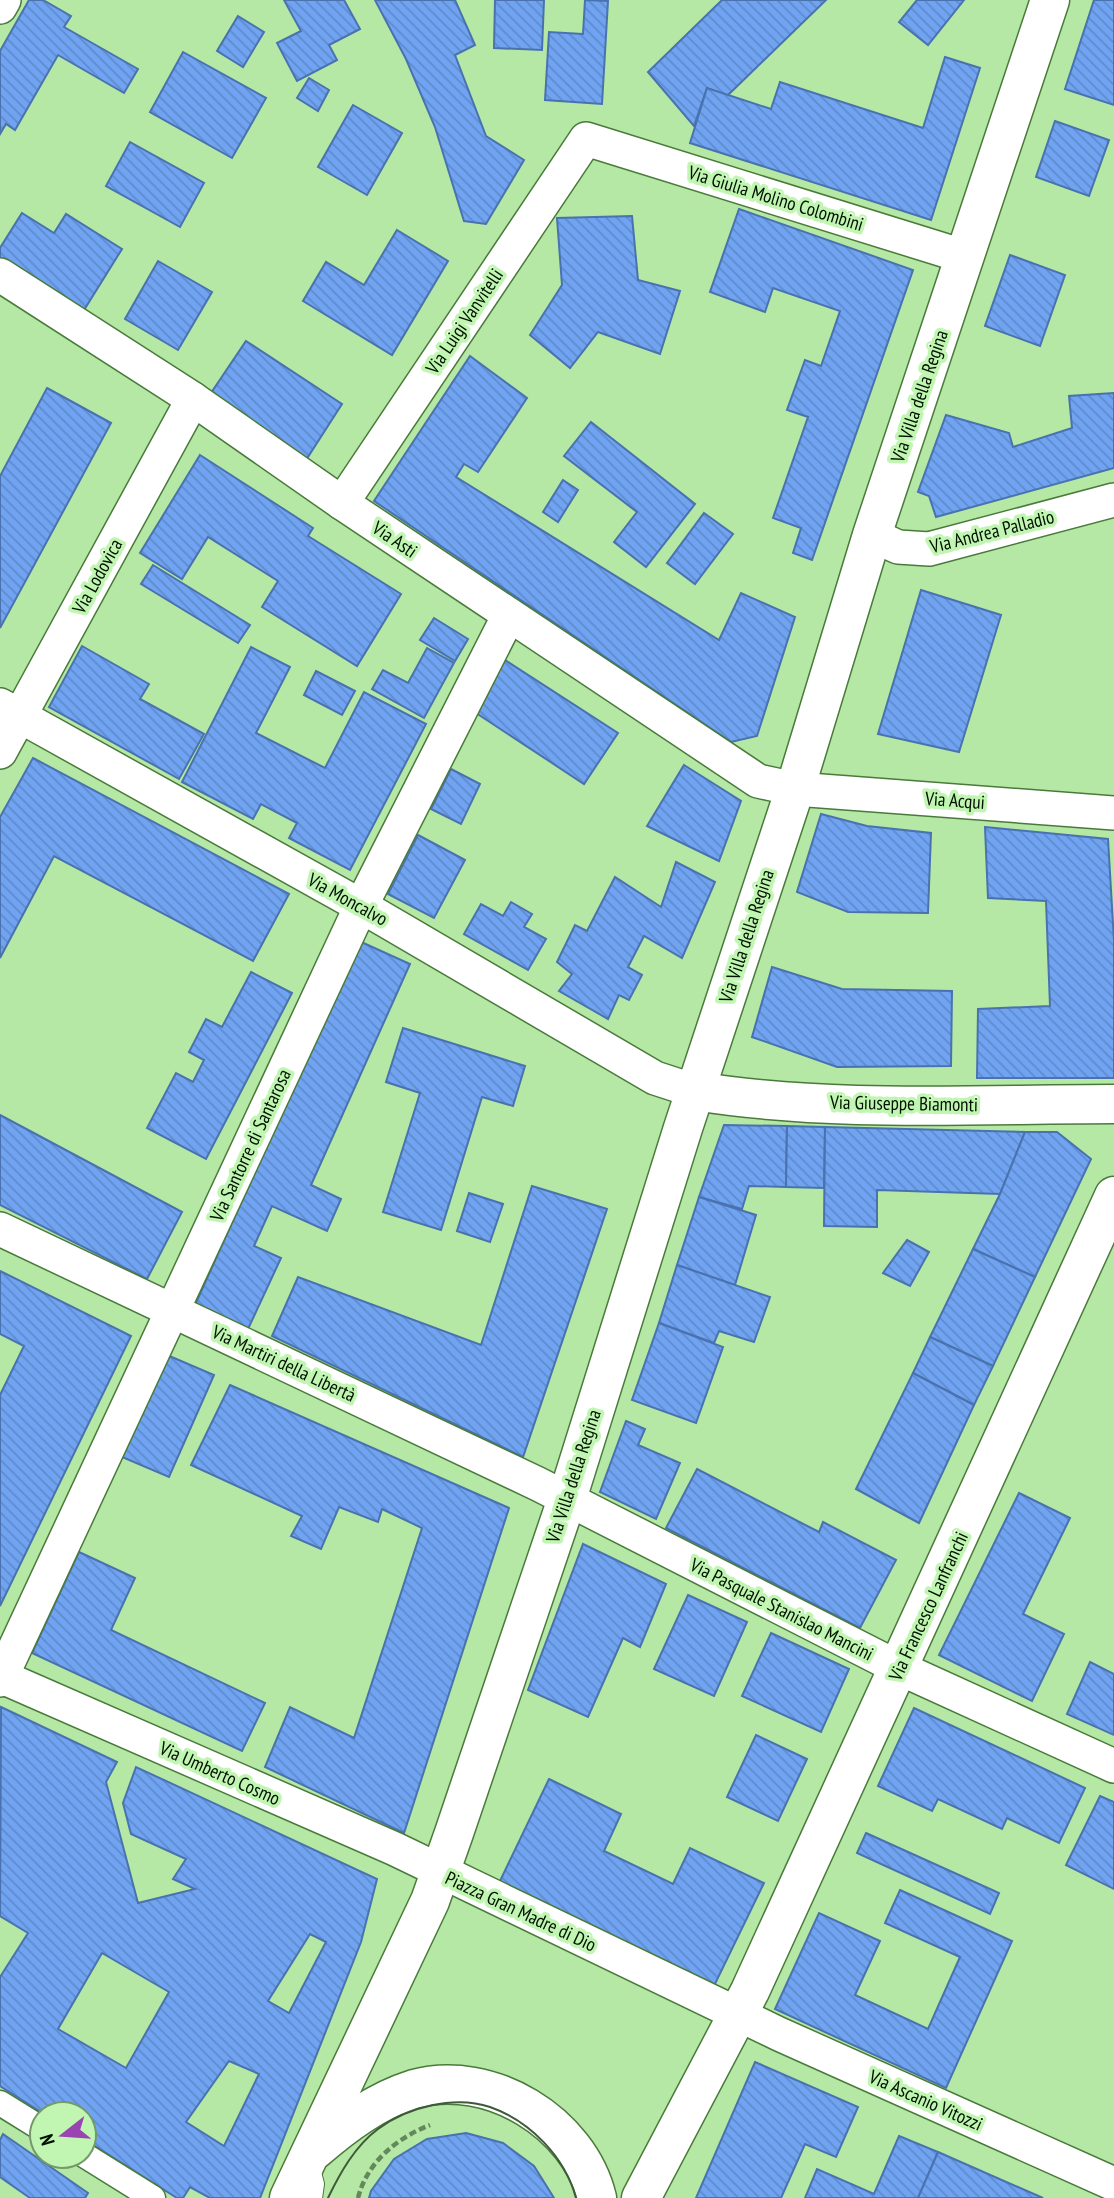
<svg xmlns="http://www.w3.org/2000/svg" width="1114" height="2198" font-family="'PT Sans Narrow',sans-serif">
<defs>
<pattern id="building-back-hatch" width="6" height="6" patternUnits="userSpaceOnUse" patternTransform="scale(1.75)"><rect width="6" height="6" fill="#70a3f1"/><path d="M-1 5l2 2M0 0l6 6M5-1l2 2" fill="none" stroke="#5f8bcd"/></pattern>
</defs>
<rect width="100%" height="100%" fill="#b4e8a4"/>
<g fill="url(#building-back-hatch)" stroke="#4972af" stroke-width="2" fill-rule="evenodd">
<path d="M29 0H43L71 16 64 27 138 69 124 93 58 55 15 130 6 124 0 134V51Z"/>
<path d="M284 0H344L360 29 329 45 337 60 297 81 277 43 301 31Z"/>
<path d="M375 0H455L475 45 455 55 486 136 524 160 486 224 464 221 435 127 406 59Z"/>
<path d="M495 0H544L542 50 494 48Z"/>
<path d="M585 0 608 1 602 104 545 100 549 32 583 34Z"/>
<path d="M722 0H826L727 96 707 88 694 126 648 72Z"/>
<path d="M917 0H964L928 45 899 22Z"/>
<path d="M1094 0H1114V105L1065 89Z"/>
<path d="M238 16 264 32 243 67 217 51Z"/>
<path d="M183 52 266 98 232 158 150 112Z"/>
<path d="M945 57 980 68 931 220 690 143 707 88 771 109 780 82 923 128Z"/>
<path d="M309 78 329 90 318 111 297 98Z"/>
<path d="M353 105 402 133 367 195 318 167Z"/>
<path d="M1055 121 1109 140 1089 196 1036 177Z"/>
<path d="M130 142 204 183 180 227 106 186Z"/>
<path d="M739 209 913 270 812 560 793 553 801 528 773 518 808 417 787 410 805 360 821 366 840 311 773 288 765 312 710 292Z"/>
<path d="M22 213 54 233 66 214 122 249 84 310 0 258V248Z"/>
<path d="M632 216 638 280 680 291 660 354 598 332 570 368 530 335 562 285 557 218Z"/>
<path d="M397 230 448 261 392 355 303 301 326 262 364 285Z"/>
<path d="M1010 255 1065 275 1040 346 985 326Z"/>
<path d="M158 261 212 292 178 350 125 319Z"/>
<path d="M246 341 342 404 306 460 209 396Z"/>
<path d="M470 356 527 398 478 472 464 464 456 477 719 640 741 593 795 617 757 736 731 742 374 501Z"/>
<path d="M47 388 111 423 0 628V476Z"/>
<path d="M1114 393V468L936 517 929 496 918 492 946 415 1009 433 1013 447 1072 428 1069 396Z"/>
<path d="M591 422 695 504 646 567 614 542 637 512 564 456Z"/>
<path d="M200 455 313 528 308 536 401 594 357 666 262 607 278 581 208 537 182 579 140 553Z"/>
<path d="M563 480 578 490 558 522 543 512Z"/>
<path d="M704 513 733 534 695 584 667 563Z"/>
<path d="M153 565 250 625 238 643 141 584Z"/>
<path d="M921 590 1001 615 959 752 878 734Z"/>
<path d="M434 618 468 639 455 661 420 640Z"/>
<path d="M82 646 149 684 140 699 204 734 179 779 49 707Z"/>
<path d="M251 647 290 667 256 733 325 768 364 692 426 724 350 870 289 838 297 823 261 804 253 819 182 782Z"/>
<path d="M427 648 454 663 424 718 372 689 383 670 408 683Z"/>
<path d="M505 660 618 733 584 784 476 713Z"/>
<path d="M316 671 355 691 342 715 304 695Z"/>
<path d="M33 758 289 894 253 961 54 856 0 958V817Z"/>
<path d="M684 765 741 801 719 861 647 826Z"/>
<path d="M451 769 480 784 461 824 431 809Z"/>
<path d="M821 814 867 826 931 833 928 913 848 912 797 892Z"/>
<path d="M985 827 1108 839 1114 941V1078H977L978 1009 1050 1006 1046 901 988 898Z"/>
<path d="M418 835 465 860 434 918 388 894Z"/>
<path d="M676 862 715 882 682 958 644 936 628 967 642 975 629 1000 619 995 608 1019 559 991 572 974 557 962 575 925 587 931 615 877 661 907Z"/>
<path d="M511 902 532 914 524 927 546 939 528 970 464 934 481 904 503 916Z"/>
<path d="M359 941 410 964 311 1185 341 1199 327 1231 272 1206 254 1246 281 1258 248 1329 195 1305Z"/>
<path d="M772 967 842 989 952 991 951 1066 837 1067 752 1037Z"/>
<path d="M251 972 292 993 206 1159 147 1128 176 1073 193 1082 204 1060 189 1052 206 1019 222 1027Z"/>
<path d="M403 1028 525 1066 513 1106 482 1097 441 1230 383 1212 420 1093 386 1082Z"/>
<path d="M0 1115 182 1212 147 1279 0 1205Z"/>
<path d="M724 1125 787 1126 786 1187 749 1186 742 1209 699 1197Z"/>
<path d="M787 1126 825 1127 824 1188 786 1187Z"/>
<path d="M825 1127 1025 1132 1000 1194 877 1190V1227L824 1226Z"/>
<path d="M1025 1132H1057L1091 1159 1035 1277 973 1249 1000 1194Z"/>
<path d="M532 1186 607 1209 523 1457 272 1336 298 1277 481 1345Z"/>
<path d="M469 1193 503 1204 490 1242 457 1231Z"/>
<path d="M699 1197 756 1215 735 1285 677 1265Z"/>
<path d="M907 1240 929 1252 910 1286 883 1273Z"/>
<path d="M973 1249 1035 1277 993 1366 930 1337Z"/>
<path d="M677 1265 770 1297 754 1342 719 1331 714 1343 659 1323Z"/>
<path d="M0 1271 131 1336 0 1606V1395L24 1346 0 1334Z"/>
<path d="M659 1323 723 1347 696 1423 632 1400Z"/>
<path d="M930 1337 993 1366 974 1405 913 1373Z"/>
<path d="M167 1355 214 1375 169 1477 122 1457Z"/>
<path d="M913 1373 974 1405 919 1523 856 1489Z"/>
<path d="M230 1385 509 1508 404 1833 265 1767 290 1707 354 1738 422 1528 382 1509 378 1522 339 1507 321 1549 291 1536 302 1516 191 1465Z"/>
<path d="M626 1421 645 1429 638 1445 680 1463 656 1519 600 1492Z"/>
<path d="M697 1469 819 1532 823 1522 896 1560 860 1628 666 1528Z"/>
<path d="M1019 1493 1070 1518 1023 1614 1064 1634 1032 1701 939 1655Z"/>
<path d="M583 1544 666 1584 640 1647 623 1638 588 1717 528 1690Z"/>
<path d="M79 1552 135 1578 111 1630 265 1703 242 1751 32 1653Z"/>
<path d="M688 1595 747 1622 714 1696 654 1669Z"/>
<path d="M771 1633 849 1669 821 1732 742 1696Z"/>
<path d="M1090 1662 1114 1674V1735L1067 1714Z"/>
<path d="M1 1707 117 1762 106 1782 138 1903 195 1889 173 1879 186 1859 131 1834 123 1803 136 1767 377 1879 361 1942 260 2198H210L190 2187 183 2198H177L84 2139V2114H44L0 2086V1977L28 1933 0 1916ZM310 1934 326 1942 289 2013 268 2001ZM102 1953 169 1992 126 2068 58 2029ZM229 2061 259 2074 224 2146 186 2122Z"/>
<path d="M914 1708 1085 1788 1059 1843 1007 1818 1002 1829 938 1799 932 1811 878 1786Z"/>
<path d="M756 1735 807 1759 778 1821 727 1797Z"/>
<path d="M549 1779 621 1814 604 1851 673 1884 690 1848 764 1883 714 1986 499 1883Z"/>
<path d="M1100 1796 1114 1802V1889L1066 1865Z"/>
<path d="M866 1833 999 1893 990 1914 857 1853Z"/>
<path d="M900 1890 1012 1941 946 2088 775 2009 819 1913 880 1941 855 1995 928 2029 960 1957 885 1923Z"/>
<path d="M755 2062 858 2107 836 2157 805 2144 781 2198H696Z"/>
<path d="M466 2133 503 2143 534 2166 554 2198H369L371 2191 394 2159 427 2139Z"/>
<path d="M3 2134 88 2193 85 2198H30L0 2177V2140Z"/>
<path d="M899 2136 938 2152 918 2198H805L817 2169 874 2194Z"/>
<path d="M938 2152 1043 2198H918Z"/>
</g>
<g fill="none" stroke-linecap="round" stroke-linejoin="round">
<g stroke="#4a7a3b" stroke-width="20">
<path id="service" d="M311 2169 315 2184 313 2198"/>
</g>
<g stroke="#4a7a3b" stroke-width="27">
<g id="pedestrian">
<path d="M0 2103 42 2129"/>
<path d="M84 2155 153 2198"/>
</g>
</g>
<g stroke="#4a7a3b" stroke-width="36">
<g id="minor">
<path d="M0 7 4 0"/>
<path d="M0 275 193 399 342 503 758 781 795 789 1114 813"/>
<path d="M342 503 586 139 966 257"/>
<path d="M872 535 898 547 929 549 1114 500"/>
<path d="M0 705 361 906 655 1078 695 1091"/>
<path d="M0 752 193 399"/>
<path d="M0 1229 538 1484 899 1668 1114 1766"/>
<path d="M0 1676 395 1849 779 2034 1114 2184"/>
<path d="M0 1680 361 906 509 615"/>
</g>
</g>
<g stroke="#4a7a3b" stroke-width="41">
<g id="tertiary">
<path d="M695 1091C833 1113 975 1104 1114 1104"/>
<path d="M315 2150C345 2124 376 2101 414 2089 490 2068 579 2123 597 2198"/>
<path d="M289 2198 430 1901 454 1833 567 1499 683 1128 795 789 872 535 1050 0"/>
<path d="M641 2198 750 1991 1114 1196"/>
</g>
</g>
<path stroke="#64885b" stroke-width="4.5" stroke-dasharray="7 3.5" stroke-linecap="butt" d="M358 2198C367 2162 397 2138 430 2125"/>
<use href="#service" stroke="#fff" stroke-width="18"/>
<use href="#pedestrian" stroke="#fff" stroke-width="24"/>
<use href="#minor" stroke="#fff" stroke-width="33"/>
<use href="#tertiary" stroke="#fff" stroke-width="38"/>
<path stroke="#3e5a38" stroke-width="2" d="M328 2198C340 2173 355 2146 378 2129 407 2107 455 2095 490 2107 530 2121 565 2157 576 2198"/>
</g>
<g text-anchor="middle" dominant-baseline="central" stroke-width="7" stroke-linejoin="round" paint-order="stroke">
<g font-size="19" fill="#011100" stroke="#c0f6b1">
<text transform="translate(776 198) rotate(17)">Via Giulia Molino Colombini</text>
<text transform="translate(464 321) rotate(-56)">Via Luigi Vanvitelli</text>
<text transform="translate(919 396) rotate(-71)">Via Villa della Regina</text>
<text transform="translate(992 531) rotate(-14)">Via Andrea Palladio</text>
<text transform="translate(395 539) rotate(34)">Via Asti</text>
<text transform="translate(97 576) rotate(-61)">Via Lodovica</text>
<text transform="translate(955 800) rotate(4)">Via Acqui</text>
<text transform="translate(348 899) rotate(29)">Via Moncalvo</text>
<text transform="translate(746 936) rotate(-72)">Via Villa della Regina</text>
<text transform="translate(904 1103) rotate(1)">Via Giuseppe Biamonti</text>
<text transform="translate(250 1145) rotate(-65)">Via Santorre di Santarosa</text>
<text transform="translate(284 1363) rotate(25)">Via Martiri della Libertà</text>
<text transform="translate(573 1476) rotate(-72)">Via Villa della Regina</text>
<text transform="translate(928 1606) rotate(-65)">Via Francesco Lanfranchi</text>
<text transform="translate(782 1609) rotate(27)">Via Pasquale Stanislao Mancini</text>
<text transform="translate(220 1773) rotate(24)">Via Umberto Cosmo</text>
<text transform="translate(521 1911) rotate(25)">Piazza Gran Madre di Dio</text>
<text transform="translate(926 2100) rotate(24)">Via Ascanio Vitozzi</text>
</g>
</g>
<g transform="translate(63 2135) rotate(253)"><circle r="33" fill="#c0f6b1" stroke="#749a6a" stroke-width="2"/>
<path d="M0-5L12 26L0 18L-12 26Z" fill="#9a44b1"/>
<text y="-10" font-size="19" font-weight="bold" text-anchor="middle" fill="#011100">N</text>
</g>
</svg>
